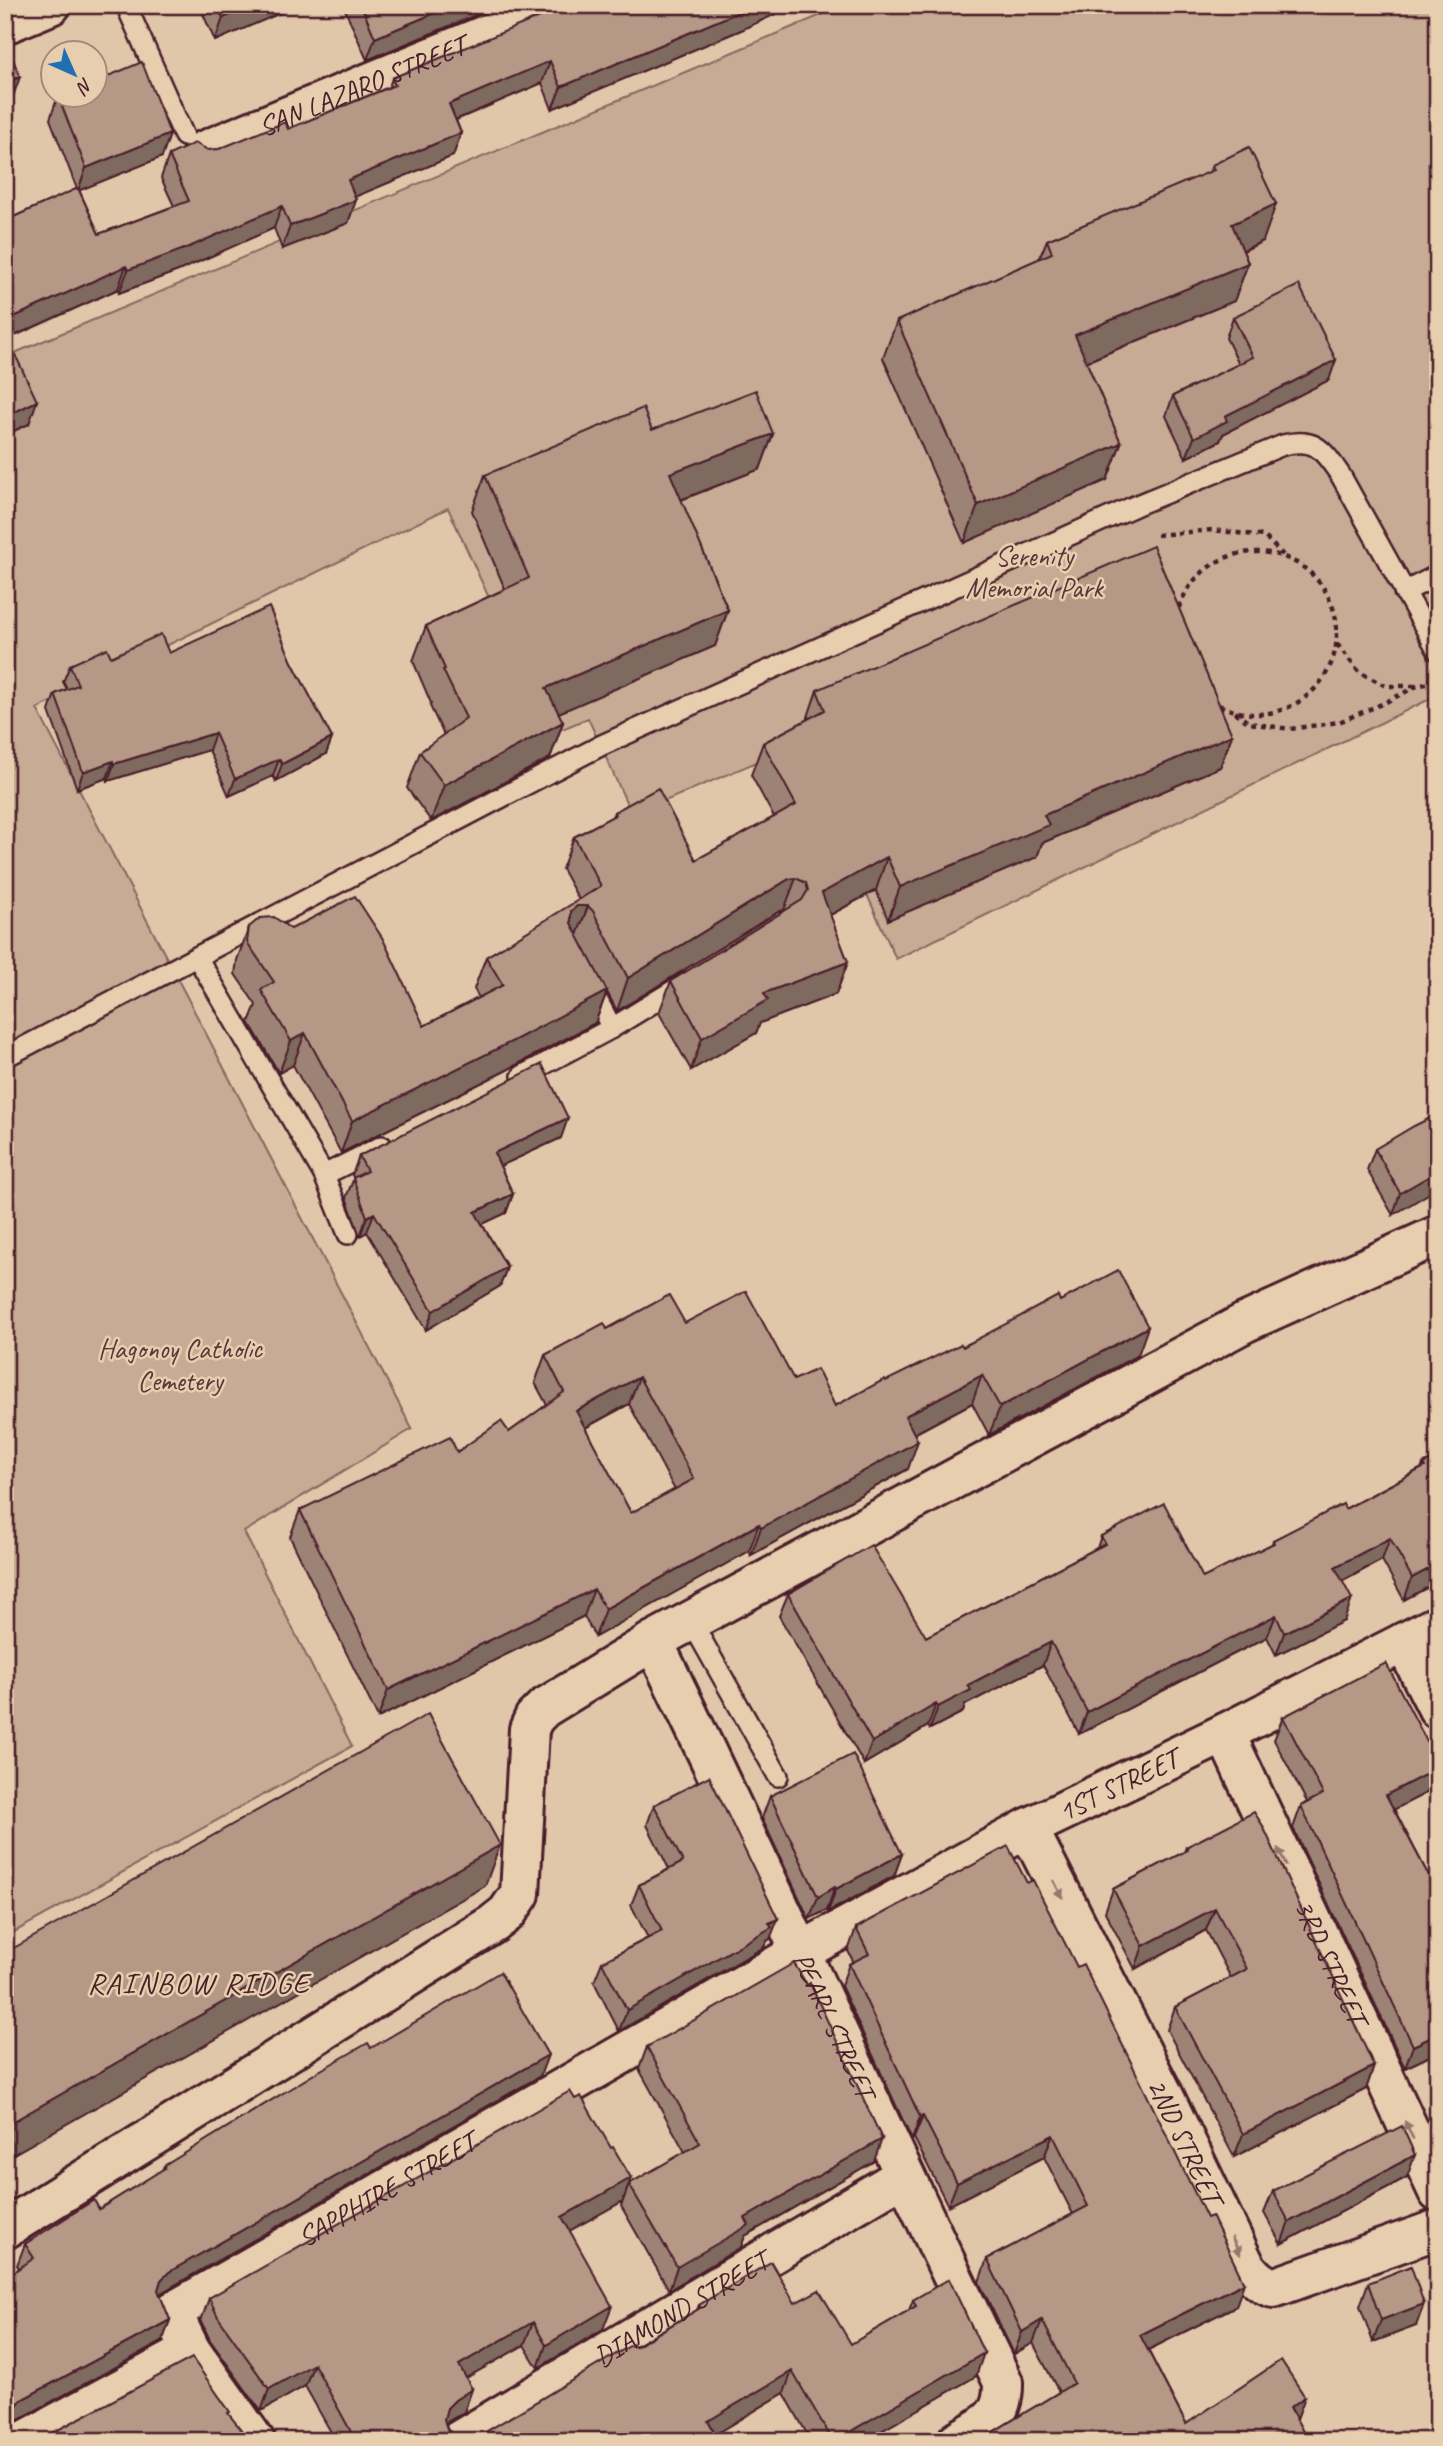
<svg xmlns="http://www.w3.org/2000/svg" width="1443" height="2446" font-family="Caveat,sans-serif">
<rect width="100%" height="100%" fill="#e0c7aa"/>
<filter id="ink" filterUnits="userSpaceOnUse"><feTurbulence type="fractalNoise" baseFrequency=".0143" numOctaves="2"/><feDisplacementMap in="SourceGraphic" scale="14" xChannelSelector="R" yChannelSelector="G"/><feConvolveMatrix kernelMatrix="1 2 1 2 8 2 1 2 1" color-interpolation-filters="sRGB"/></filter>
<g filter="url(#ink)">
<path fill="#c7ab94" stroke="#886560" stroke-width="2" d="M845 5H1438V698L1436 696 896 959 799 744 632 815 588 718 551 734 448 508 37 709 412 1429 244 1532 352 1746 5 1937V357Z"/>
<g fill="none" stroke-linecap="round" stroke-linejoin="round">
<g stroke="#4a1f2b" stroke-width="24">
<g id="service">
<path d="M126 5 184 136"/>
<path d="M1404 592 1438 575"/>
<path d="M197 957 324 1175 382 1146"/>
<path d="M583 973 612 1028"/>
<path d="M5 1057 602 745 1137 505 1283 445C1316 437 1323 450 1341 476L1438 651"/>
<path d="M522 1076 612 1028 687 982"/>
<path d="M324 1175 348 1234"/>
<path d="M691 1621 778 1776"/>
</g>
</g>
<g stroke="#4a1f2b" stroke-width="44">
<g id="minor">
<path d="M5 24 51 5"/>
<path id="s1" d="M203 151 558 5"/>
<path id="s2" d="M653 1641C773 1887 884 2136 1003 2382 1004 2419 985 2424 957 2441"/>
<path d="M1404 1642 1438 1709"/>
<path id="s3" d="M1225 1733 1438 2192"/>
<path id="s4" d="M1028 1828 1164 2096 1246 2267C1254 2277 1261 2284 1273 2288L1438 2229"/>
<path d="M5 2229 493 1924 507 1913 520 1894 529 1729 534 1718 544 1708 653 1641 1244 1323 1438 1235"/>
<path d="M24 2441 191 2351"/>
<path id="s5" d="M255 2441 191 2351 172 2312 802 1951 1028 1828 1225 1733 1438 1625"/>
<path id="s6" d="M458 2441 903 2176"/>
</g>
</g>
<g stroke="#4a1f2b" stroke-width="4.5" stroke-dasharray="5 5" stroke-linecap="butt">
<path d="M1157 535 1212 530 1264 536 1283 555"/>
<circle cx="1256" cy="633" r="81"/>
<path d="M1337 644 1359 672 1386 686H1416"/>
<path d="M1235 712 1249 723 1290 729 1339 722 1384 703 1417 686 1430 683"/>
</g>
<use href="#service" stroke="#e6ceaf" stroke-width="19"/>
<use href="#minor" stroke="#e6ceaf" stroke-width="38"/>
</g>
<g fill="#9d8374" stroke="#4a1f2b" stroke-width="2" fill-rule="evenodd">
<path d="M199 5H299L215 41Z"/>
<path d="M343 5H500L367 60Z"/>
<path d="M569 5H795L741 30 552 109 542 83 456 120 461 133 453 156 354 197 356 200 348 223 282 249 274 228 178 271 119 293 118 289 8 339 29 424 5 435V206L9 219 77 189 50 119 58 96 170 134 162 157 79 190 99 234 174 206 161 178 169 155 219 149 288 129 389 87 392 78Z"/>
<path d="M1212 165 1263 241 1243 251 1248 263 1234 301 1086 362 1121 443 1107 480 964 543 883 358 897 321 1039 259 1047 240 1209 173Z"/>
<path d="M1233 317 1329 380 1223 434 1220 441 1186 458 1166 416 1173 396 1239 364 1226 338Z"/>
<path d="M652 430 773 434 760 469 681 500 728 610 715 646 558 713 563 722 550 758 431 821 407 788 420 752 444 735 430 706 431 703 413 661 426 626 505 589 472 511 485 475Z"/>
<path d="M169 653 292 662 332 738 326 754 276 781 273 776 229 796 209 750 108 781 107 778 77 789 49 711 55 694 67 689 63 682 70 665 111 657Z"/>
<path d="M817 690 1232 735 1220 767 1042 843 1037 857 888 920 876 890 830 915 848 962 836 994 760 1023 756 1033 691 1070 659 1013 671 981 786 910 778 912 617 1011 607 992 595 1023 505 1071 341 1153 293 1065 279 1073 249 1022 256 1005 235 974 237 960 249 927 424 1026 479 998 474 989 486 957 579 900 562 869 574 837 612 817 614 812 696 860 774 817 751 775 763 743 807 720Z"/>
<path d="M1438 1114 1393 1215 1367 1170 1375 1149Z"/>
<path d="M561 1138 500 1166 513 1194 506 1213 482 1224 507 1267 500 1286 426 1330 367 1232 360 1236 346 1197 354 1178 352 1175 359 1156Z"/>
<path d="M1060 1301 1138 1355 989 1435 972 1403 914 1434 908 1469 751 1555 749 1551 595 1637 584 1616 378 1718 290 1537 300 1510 509 1432 547 1405 535 1383 545 1355 607 1329 685 1323 794 1380 835 1406ZM629 1404 675 1490 631 1513 585 1428Z"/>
<path d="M1438 1457V1582L1404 1600 1382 1560 1343 1581 1344 1621 1276 1655 1267 1637 1079 1734 1043 1665 965 1705 963 1712 930 1729 928 1726 864 1764 779 1616 788 1594 926 1637 1097 1548 1101 1536 1203 1578 1272 1544 1273 1540 1345 1509 1422 1468 1423 1464Z"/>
<path d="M1283 1717 1432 1790 1394 1809 1432 1882 1438 1878V2052L1405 2068 1293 1828 1301 1806 1307 1802 1274 1740Z"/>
<path d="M770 1796 902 1854 894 1876 828 1912 827 1910 809 1919 762 1818Z"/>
<path d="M654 1805 770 1939 767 1941 764 1947 619 2031 594 1982 602 1962 648 1938 631 1905 639 1885 669 1869 647 1825Z"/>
<path d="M1186 1847 1374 2066 1366 2089 1234 2157 1167 2030 1175 2007 1231 1978 1206 1930 1135 1969 1105 1912 1113 1889 1184 1852Z"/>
<path d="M856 1928 1236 2306 1148 2350 1186 2424 1296 2420 978 2441 1059 2392 1033 2343 1014 2354 979 2282 987 2259 1073 2214 1044 2157 948 2206 914 2138 912 2140 841 1986 849 1964 853 1961 848 1951Z"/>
<path d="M647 2047 874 2161 745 2236 741 2247 669 2290 621 2206 629 2184 685 2152 639 2069Z"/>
<path d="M371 2048 540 2076 161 2293 160 2295 170 2320 162 2342 14 2422 11 2424 12 2429 20 2438 5 2441 19 2268 17 2265 25 2244 99 2209 162 2170 164 2166Z"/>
<path d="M1407 2177 1281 2244 1264 2213 1273 2191Z"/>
<path d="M623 2201 569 2231 603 2329 538 2368 524 2345 466 2378 472 2389 464 2412 446 2424 447 2429 455 2437 466 2440 477 2437 697 2310 699 2305 795 2303 851 2344 909 2310 913 2300 976 2376 864 2441H811L784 2393 715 2434 719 2441H336L305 2386 261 2411 210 2340 201 2321 209 2298Z"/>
<path d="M1368 2283 1416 2326 1373 2342 1360 2306Z"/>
</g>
<g fill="#7f6a5e" stroke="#4a1f2b" stroke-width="2">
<path d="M254 5H299L215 41 223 18Z"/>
<path d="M454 5H500L367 60 375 38Z"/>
<path d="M755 5H795L741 30 552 109 561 87Z"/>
<path d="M550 61 542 83 441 126 449 104Z"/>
<path d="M20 77 12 99 5 102V83Z"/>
<path d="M461 133 453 156 340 203 348 180Z"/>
<path d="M170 134 162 157 78 191 86 168Z"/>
<path d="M356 200 348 223 282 249 290 226Z"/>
<path d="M1276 204 1263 241 1218 262 1232 224Z"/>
<path d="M282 206 274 228 178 271 119 293 128 270Z"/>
<path d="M1248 263 1234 301 1061 372 1075 335Z"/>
<path d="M126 266 118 289 5 340V321Z"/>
<path d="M1336 360 1329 380 1223 434 1220 441 1186 458 1194 438 1225 416Z"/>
<path d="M37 401 29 424 5 435 6 416Z"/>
<path d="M773 434 760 469 657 509 670 473Z"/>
<path d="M1121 443 1107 480 964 543 978 505Z"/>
<path d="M728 610 715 646 533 724 546 688Z"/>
<path d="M563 722 550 758 431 821 444 785Z"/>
<path d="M215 733 209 750 108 781 114 764Z"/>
<path d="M1232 735 1220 767 1042 843 1037 857 888 920 900 887 1044 815Z"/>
<path d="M332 738 326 754 276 781 282 764Z"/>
<path d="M279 759 273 776 229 796 235 779Z"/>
<path d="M113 761 107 778 77 789 83 772Z"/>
<path d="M887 857 876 890 810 926 822 893Z"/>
<path d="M796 878 784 910 778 912 617 1011 628 978 789 879Z"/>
<path d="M577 906H588L576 938H565L571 911Z"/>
<path d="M848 962 836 994 760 1023 756 1033 691 1070 702 1038 764 993Z"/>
<path d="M607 991 595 1023 505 1071 341 1153 352 1121Z"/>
<path d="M305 1033 293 1065 279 1073 291 1041Z"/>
<path d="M568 1118 561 1138 487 1172 494 1153Z"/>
<path d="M1438 1171V1188L1393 1215 1400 1193Z"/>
<path d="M513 1194 506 1213 468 1231 475 1212Z"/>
<path d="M374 1213 367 1232 360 1236 367 1217Z"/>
<path d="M507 1267 500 1286 426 1330 433 1311Z"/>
<path d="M1148 1327 1138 1355 989 1435 1000 1407Z"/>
<path d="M982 1375 972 1403 895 1444 905 1416Z"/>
<path d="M639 1377 629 1404 566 1438 576 1411Z"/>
<path d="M918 1441 908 1469 751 1555 761 1528Z"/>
<path d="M759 1524 749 1551 595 1637 605 1609Z"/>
<path d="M1390 1538 1382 1560 1327 1589 1335 1567Z"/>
<path d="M1438 1564V1582L1404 1600 1412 1578Z"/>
<path d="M594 1589 584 1616 378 1718 388 1690Z"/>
<path d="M1352 1599 1344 1621 1276 1655 1284 1633Z"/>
<path d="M1276 1615 1267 1637 1079 1734 1087 1712Z"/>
<path d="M1051 1642 1043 1665 965 1705 963 1712 930 1729 938 1707 968 1685Z"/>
<path d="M936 1704 928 1726 864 1764 872 1742Z"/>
<path d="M1438 1768V1773L1432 1790 1378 1818 1386 1795Z"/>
<path d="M500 1845 485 1886 5 2159V2126Z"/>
<path d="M902 1854 894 1876 828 1912 836 1889Z"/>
<path d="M835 1887 827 1910 809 1919 818 1897Z"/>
<path d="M1215 1908 1206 1930 1135 1969 1143 1946Z"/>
<path d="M778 1919 770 1939 767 1941 764 1947 619 2031 627 2010Z"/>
<path d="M1438 2034V2052L1405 2068 1413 2046Z"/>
<path d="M548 2055 540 2076 161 2293 153 2301 161 2280 169 2272Z"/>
<path d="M1374 2066 1366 2089 1234 2157 1243 2134Z"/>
<path d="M923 2116 914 2138 912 2140 920 2117Z"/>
<path d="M1053 2135 1044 2157 948 2206 957 2183Z"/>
<path d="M882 2139 874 2161 745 2236 741 2247 669 2290 677 2267 745 2218Z"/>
<path d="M1415 2155 1407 2177 1281 2244 1289 2222Z"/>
<path d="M631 2178 623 2201 553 2240 562 2217Z"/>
<path d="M1244 2283 1236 2306 1132 2358 1140 2335Z"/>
<path d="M1424 2304 1416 2326 1373 2342 1381 2320Z"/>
<path d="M612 2306 603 2329 538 2368 546 2345Z"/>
<path d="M170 2320 162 2342 14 2422 6 2429 14 2408 21 2400Z"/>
<path d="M1042 2320 1033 2343 1014 2354 1022 2332Z"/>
<path d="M533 2322 524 2345 450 2387 459 2365Z"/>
<path d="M984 2353 976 2376 864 2441H834Z"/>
<path d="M314 2364 305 2386 261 2411 269 2389Z"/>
<path d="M792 2371 784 2393 705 2441 708 2421Z"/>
<path d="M472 2389 464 2412 447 2422 439 2431 447 2408 455 2400Z"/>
<path d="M1305 2397 1297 2419 1290 2407Z"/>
</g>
<g fill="#b69887" stroke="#4a1f2b" stroke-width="2" fill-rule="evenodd">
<path d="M217 5H254L223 18Z"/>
<path d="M361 5H454L375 38Z"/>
<path d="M569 5H755L561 87 550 61 449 104 461 133 348 180 356 200 290 226 282 206 187 248 128 270 126 266 5 321V206L9 219 78 188 99 234 189 201 169 155 195 143 208 150 219 149 285 122 288 129 395 85 392 78Z"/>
<path d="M5 39 20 77 5 83Z"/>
<path d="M142 62 170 134 86 168 58 96 63 94H94V82Z"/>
<path d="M1249 147 1276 204 1232 224 1248 263 1075 335 1121 443 978 505 897 321 1052 253 1047 240 1214 170 1212 165Z"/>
<path d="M1299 285 1336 360 1225 416 1227 421 1194 438 1173 396 1253 357 1233 317Z"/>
<path d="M5 333 37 401 6 416 5 415Z"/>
<path d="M756 390 773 434 670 473 728 610 546 688 563 722 444 785 420 752 466 718 443 670 445 669 426 626 529 578 485 475 643 408 652 430Z"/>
<path d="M1153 546 1232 735 1044 815 1049 825 900 887 887 857 822 893 848 962 764 993 768 1000 702 1038 671 981 802 900 808 890 806 883 796 878 789 879 628 978 593 911 588 906H577L571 911V923L607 991 517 1039 352 1121 305 1033 291 1041 261 990 274 982 247 942 249 927 260 918 274 917 291 929 355 896 383 939 424 1026 503 985 486 957 601 886 574 837 615 815 614 812 658 788 696 860 796 805 763 743 825 710 817 690Z"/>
<path d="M269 607 292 662 332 738 282 764 279 759 235 779 215 733 114 764 113 761 83 772 55 694 78 685 70 665 107 648 111 657 161 634 169 653Z"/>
<path d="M542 1064 568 1118 494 1153 513 1194 475 1212 507 1267 433 1311 374 1213 367 1217 353 1178 367 1171 359 1156Z"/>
<path d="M1438 1114V1171L1400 1193 1375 1149 1414 1126Z"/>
<path d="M1118 1270 1148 1327 1000 1407 982 1375 905 1416 918 1441 761 1528 759 1524 605 1609 594 1589 388 1690 300 1510 450 1437 457 1452 501 1421 509 1432 564 1392 545 1355 604 1323 607 1329 669 1295 685 1323 746 1291 794 1380 817 1369 835 1406 885 1379 886 1381 961 1344 963 1347 1058 1296 1060 1301ZM639 1377 694 1479 631 1513 576 1411Z"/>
<path d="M1438 1457V1564L1412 1578 1390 1538 1335 1567 1352 1599 1284 1633 1276 1615 1087 1712 1051 1642 968 1685 971 1690 938 1707 936 1704 872 1742 788 1594 871 1545 926 1637 1105 1544 1101 1536 1164 1503 1203 1578 1274 1543 1273 1540 1343 1504 1345 1509 1425 1467 1423 1464Z"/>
<path d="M1386 1663 1438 1763V1768L1386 1795 1432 1882 1438 1878V2034L1413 2046 1301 1806 1323 1794 1283 1717Z"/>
<path d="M428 1714 500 1845 5 2126V1953Z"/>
<path d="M853 1754 902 1854 836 1889 835 1887 818 1897 770 1796Z"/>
<path d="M709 1776 778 1919 769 1923 772 1927 627 2010 602 1962 662 1931 639 1885 683 1862 654 1805Z"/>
<path d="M1254 1812 1263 1826 1374 2066 1243 2134 1175 2007 1247 1969 1215 1908 1143 1946 1113 1889 1188 1850 1186 1847Z"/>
<path d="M1008 1846 1027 1883 1033 1880 1077 1967 1083 1964 1207 2218 1212 2216 1244 2283 1140 2335 1186 2424 1281 2360 1305 2397 1290 2407 1308 2441H978L1074 2383 1042 2320 1022 2332 987 2259 1088 2206 1053 2135 957 2183 923 2116 920 2117 849 1964 869 1954 856 1928Z"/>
<path d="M794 1963 807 1985 810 1983 882 2139 745 2218 749 2225 677 2267 629 2184 700 2143 647 2047Z"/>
<path d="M500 1972 548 2055 169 2272 161 2280 158 2290 170 2320 21 2400 14 2408 10 2418 12 2429 20 2438 28 2441H5V2278L34 2258 25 2244 94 2200 99 2209 165 2168 164 2166 319 2071 368 2043 371 2048Z"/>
<path d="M570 2091 575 2099 581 2096 611 2148 613 2147 631 2178 562 2217 612 2306 546 2345 533 2322 459 2365 472 2389 455 2400 447 2408 444 2419 447 2429 455 2437 466 2440 477 2437 633 2344 635 2347 700 2308 699 2305 771 2262 795 2303 819 2290 851 2344 916 2306 913 2300 949 2279 984 2353 834 2441H833L792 2371 708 2421 719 2441H356L314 2364 269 2389 218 2317 209 2298Z"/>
<path d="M1402 2126 1415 2155 1289 2222 1273 2191Z"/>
<path d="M1411 2266 1424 2304 1381 2320 1368 2283Z"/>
<path d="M192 2358 230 2412 228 2413 250 2441H34L41 2439Z"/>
</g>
<defs><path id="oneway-solid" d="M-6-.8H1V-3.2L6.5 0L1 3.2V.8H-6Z" transform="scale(1.75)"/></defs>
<g fill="#98766d">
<use href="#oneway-solid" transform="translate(1282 1857) rotate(-115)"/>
<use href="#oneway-solid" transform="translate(1058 1889) rotate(63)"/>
<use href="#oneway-solid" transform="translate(1409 2130) rotate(-115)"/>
<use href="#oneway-solid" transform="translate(1236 2246) rotate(64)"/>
</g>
</g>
<g text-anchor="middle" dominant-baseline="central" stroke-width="5" stroke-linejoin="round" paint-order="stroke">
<g font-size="28" fill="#4a1f2b" stroke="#e6ceaf">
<text stroke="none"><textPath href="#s1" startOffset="172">SAN LAZARO STREET</textPath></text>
<text stroke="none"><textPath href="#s5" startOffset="1237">1ST STREET</textPath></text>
<text stroke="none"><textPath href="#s3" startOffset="252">3RD STREET</textPath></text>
<text stroke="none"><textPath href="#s2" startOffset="425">PEARL STREET</textPath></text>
<text stroke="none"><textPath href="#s4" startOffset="350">2ND STREET</textPath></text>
<text stroke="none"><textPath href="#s5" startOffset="401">SAPPHIRE STREET</textPath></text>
<text stroke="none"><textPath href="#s6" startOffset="259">DIAMOND STREET</textPath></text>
</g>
<g font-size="28" fill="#5d343b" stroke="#e6ceaf">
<text x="1034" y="555">Serenity<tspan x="1034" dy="32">Memorial Park</tspan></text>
<text x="180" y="1348">Hagonoy Catholic<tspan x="180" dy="32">Cemetery</tspan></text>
</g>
<g font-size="30" letter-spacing="2" fill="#4a1f2b" stroke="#e6ceaf">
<text x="199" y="1983">RAINBOW RIDGE</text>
</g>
</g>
<rect width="1443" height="2446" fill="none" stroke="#e6ceaf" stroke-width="28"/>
<rect x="14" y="14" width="1415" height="2418" fill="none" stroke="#4a1f2b" stroke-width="2.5" filter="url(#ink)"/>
<g transform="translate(74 74) rotate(135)"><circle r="33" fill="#e6ceaf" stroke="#a8887a" stroke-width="2"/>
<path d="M0-5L12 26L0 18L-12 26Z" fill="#1f6fb2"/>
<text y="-10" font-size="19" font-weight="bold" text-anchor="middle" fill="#4a1f2b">N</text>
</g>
</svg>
